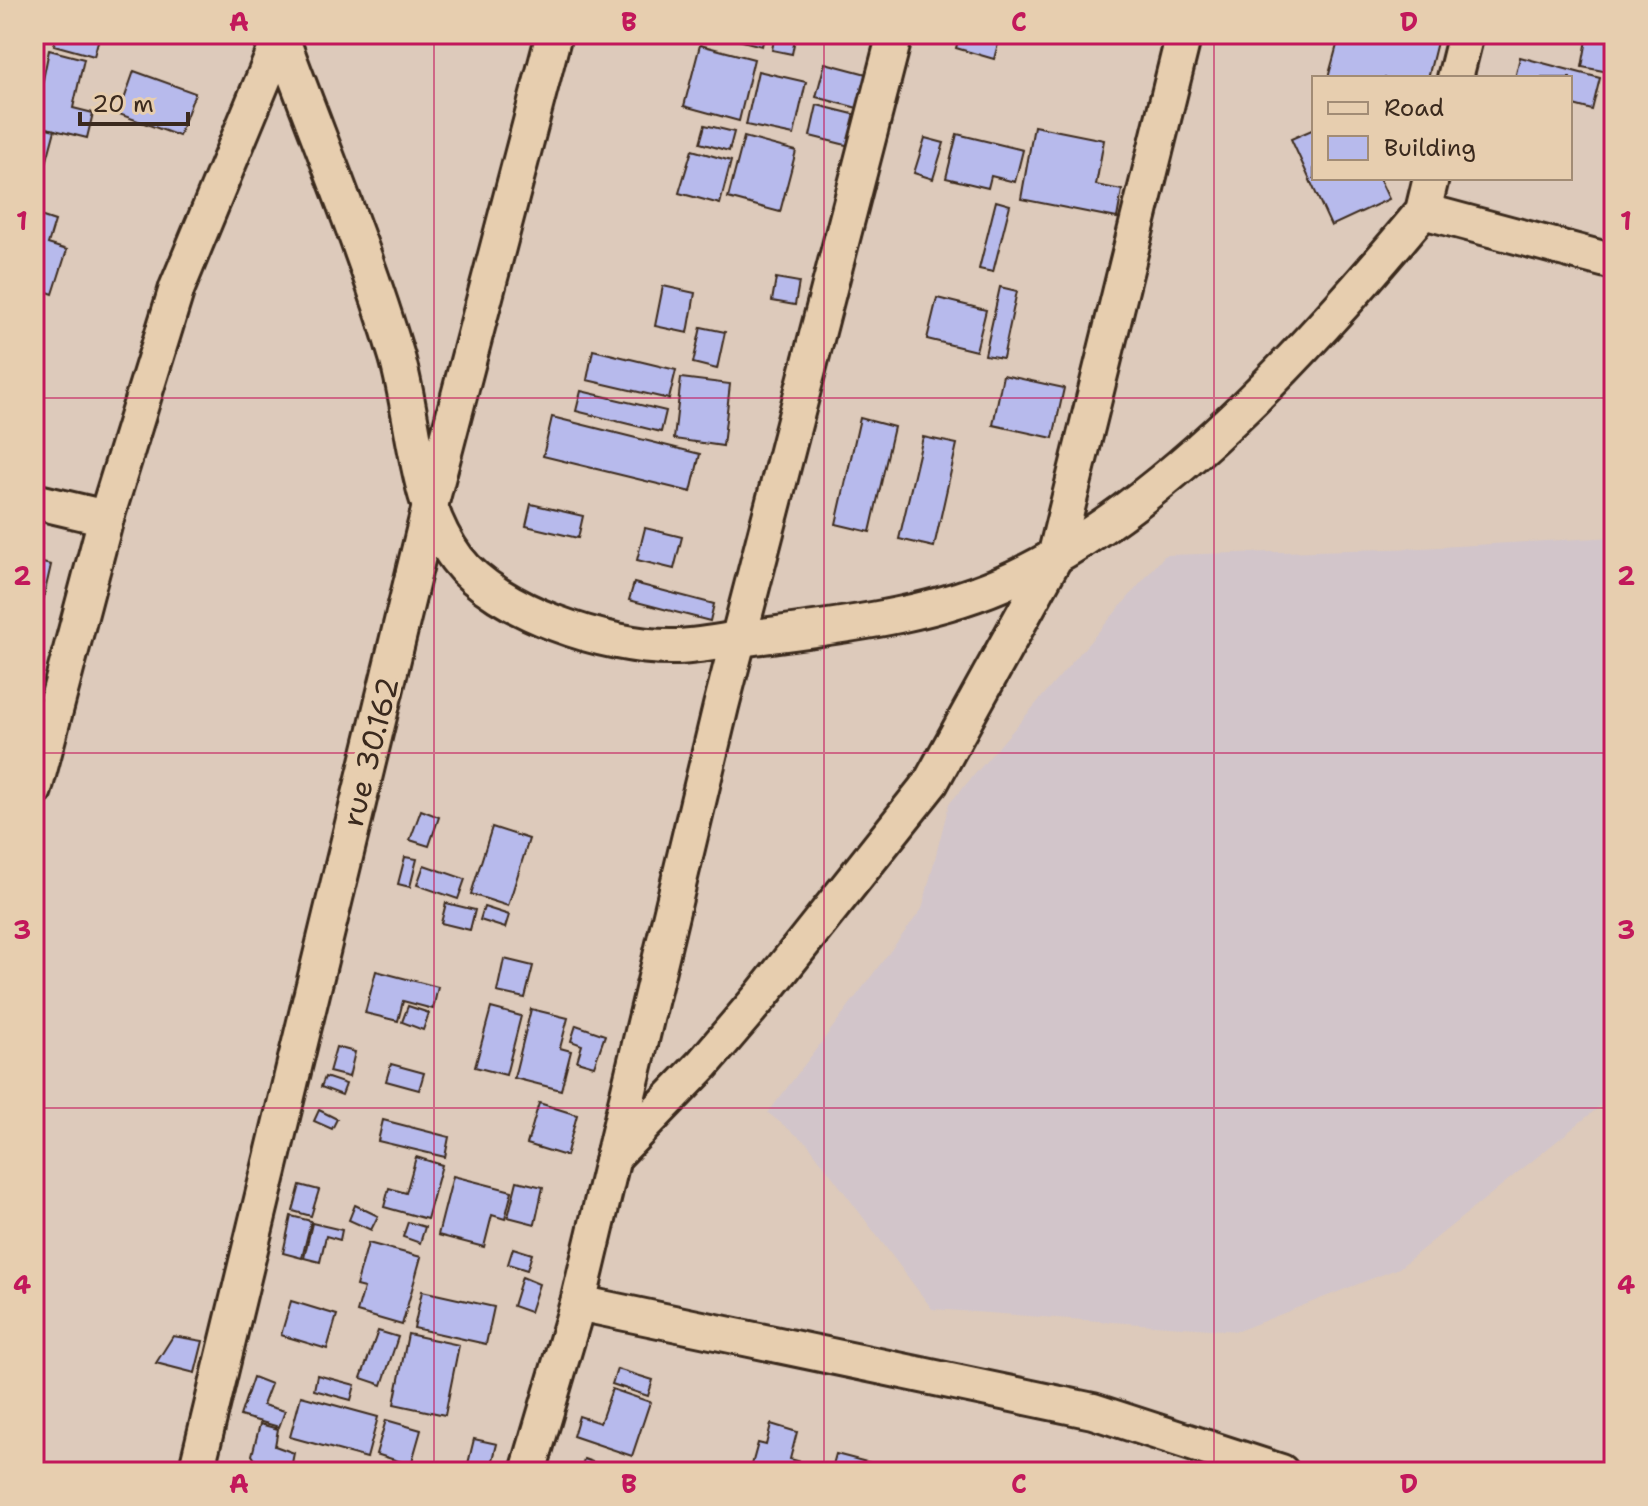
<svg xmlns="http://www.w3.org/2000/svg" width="1648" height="1506" font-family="'Shantell Sans',sans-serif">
<rect width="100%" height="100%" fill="#ddcabb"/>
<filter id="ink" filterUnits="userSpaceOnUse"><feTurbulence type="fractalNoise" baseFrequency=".0125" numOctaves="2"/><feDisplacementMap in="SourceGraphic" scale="16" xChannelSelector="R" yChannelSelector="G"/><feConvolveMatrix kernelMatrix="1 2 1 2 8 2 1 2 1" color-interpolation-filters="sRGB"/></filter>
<g filter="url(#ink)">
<path fill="#d2c5ca" d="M1614 537V1095L1399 1268 1238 1331 932 1309 808 1144 768 1113 922 909 949 804 1165 555 1422 548Z"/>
<g fill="#b7baec" stroke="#3b2a1e" stroke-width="2">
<path d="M56 34H100L94 56 54 45Z"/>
<path d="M715 34H765L762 46Z"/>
<path d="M775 34H796L792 54 772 50Z"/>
<path d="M960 34 999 40 994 59 956 48Z"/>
<path d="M1340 34H1439L1428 78H1328Z"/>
<path d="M1588 34H1614V73L1582 67Z"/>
<path d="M700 45 754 59 739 121 684 106Z"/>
<path d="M49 50 84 59 73 108 93 113 87 138 34 125Z"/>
<path d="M1520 57 1600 78 1592 110 1570 104V78H1515Z"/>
<path d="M825 63 874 76 865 110 816 97Z"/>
<path d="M134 71 195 93 179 136 119 114Z"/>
<path d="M758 71 806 82 794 135 746 125Z"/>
<path d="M817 105 865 117 858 148 810 136Z"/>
<path d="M34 125 55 130 43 175 34 173Z"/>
<path d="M705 125 734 132 729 151 700 143Z"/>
<path d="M1034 126 1104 140 1096 185 1122 190 1117 218 1021 199Z"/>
<path d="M1314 129V178H1379L1389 199 1331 226 1291 139Z"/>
<path d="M957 134 1023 150 1015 182 991 176 988 188 946 178Z"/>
<path d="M744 137 796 151 780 212 728 198Z"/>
<path d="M925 138 944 143 933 179 914 173Z"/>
<path d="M692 150 731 161 720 204 679 193Z"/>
<path d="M996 201 1010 205 993 272 979 269Z"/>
<path d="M34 214 55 221 48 244 67 250 53 294 34 287Z"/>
<path d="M776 278 799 282 795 305 772 301Z"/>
<path d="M663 286 695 293 688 333 655 326Z"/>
<path d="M1000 287 1017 291 1003 358 985 355Z"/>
<path d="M937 298 986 310 976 351 927 339Z"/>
<path d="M701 327 725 332 717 369 693 363Z"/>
<path d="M593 350 676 370 669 399 587 380Z"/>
<path d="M1003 375 1064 388 1053 438 993 425Z"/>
<path d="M681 378 730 384 723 446 674 439Z"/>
<path d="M581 391 666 411 661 432 576 411Z"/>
<path d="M552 417 700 454 691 492 543 456Z"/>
<path d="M860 418 894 427 870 532 836 524Z"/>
<path d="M923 437 957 444 934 547 899 539Z"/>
<path d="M531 504 583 516 578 538 526 526Z"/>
<path d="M645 528 682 537 674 569 637 560Z"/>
<path d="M34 561 51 565 38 622 34 621Z"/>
<path d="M634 583 714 604 710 621 629 600Z"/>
<path d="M421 810 439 817 429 846 410 840Z"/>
<path d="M492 827 529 839 508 906 471 894Z"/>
<path d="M405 857 417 859 410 887 398 884Z"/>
<path d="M424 865 465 879 458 899 417 885Z"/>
<path d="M446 903 475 910 470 930 441 923Z"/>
<path d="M484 907 509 915 505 928 480 920Z"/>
<path d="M504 959 533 966 525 998 497 992Z"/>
<path d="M376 971 438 987 433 1009 403 1001 398 1021 365 1013Z"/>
<path d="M408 1006 429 1013 423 1030 402 1022Z"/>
<path d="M491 1008 521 1016 506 1075 475 1067Z"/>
<path d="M531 1009 568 1018 560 1048 571 1051 561 1090 514 1078Z"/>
<path d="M576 1025 605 1035 594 1066 577 1061 582 1045 571 1041Z"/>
<path d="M336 1047 355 1052 349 1077 329 1072Z"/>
<path d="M391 1064 424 1073 419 1090 386 1081Z"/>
<path d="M325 1077 346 1084 342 1095 321 1087Z"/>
<path d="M539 1103 577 1115 566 1156 527 1144Z"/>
<path d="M319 1110 337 1119 332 1129 314 1121Z"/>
<path d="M383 1120 449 1137 445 1157 378 1141Z"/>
<path d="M416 1157 442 1165 427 1219 384 1207 389 1188 406 1193Z"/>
<path d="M453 1176 512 1191 505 1219 492 1215 484 1247 438 1235Z"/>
<path d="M517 1181 543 1187 535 1224 508 1217Z"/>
<path d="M300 1185 319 1190 311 1216 293 1211Z"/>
<path d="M355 1205 378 1216 371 1230 349 1220Z"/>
<path d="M291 1216 311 1221 302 1258 283 1253Z"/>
<path d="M408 1222 425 1227 420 1243 403 1237Z"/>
<path d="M312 1223 342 1230 340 1240 326 1236 320 1262 304 1258Z"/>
<path d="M368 1243 421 1257 402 1325 357 1312 364 1288 356 1286Z"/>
<path d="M513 1248 532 1254 527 1270 508 1264Z"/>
<path d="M522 1277 539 1284 530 1312 513 1306Z"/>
<path d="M422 1291 494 1307 486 1344 414 1328Z"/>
<path d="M291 1301 337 1315 327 1349 281 1335Z"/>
<path d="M378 1331 398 1337 382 1385 361 1378Z"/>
<path d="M408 1334 459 1345 445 1415 394 1404Z"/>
<path d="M173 1336 203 1341 195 1373 156 1363Z"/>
<path d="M617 1369 653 1380 648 1396 612 1384Z"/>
<path d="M317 1375 355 1385 351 1400 314 1390Z"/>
<path d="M253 1377 271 1384 263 1405 285 1411 279 1427 240 1416Z"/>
<path d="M612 1389 650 1402 632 1456 573 1436 579 1416 600 1423Z"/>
<path d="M301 1396 378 1417 367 1458 290 1437Z"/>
<path d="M386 1420 421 1430 411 1465 376 1454Z"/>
<path d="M260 1424 278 1429 275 1446 294 1453 292 1463 328 1472H263L252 1455Z"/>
<path d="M771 1424 797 1432 790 1459 813 1465 811 1472H750L758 1443 766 1445Z"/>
<path d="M474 1439 497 1444 490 1472H466Z"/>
<path d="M836 1454 882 1466 880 1472H831Z"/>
<path d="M584 1459 621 1472H580Z"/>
</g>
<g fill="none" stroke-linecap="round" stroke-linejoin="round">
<g stroke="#3b2a1e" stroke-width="40">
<g id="minor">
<path d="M281 37C320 143 365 249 397 357 416 424 414 502 457 559 497 612 608 648 673 647 692 647 713 643 732 640 825 627 928 619 1014 578 1167 506 1316 340 1423 211L1431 178"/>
<path d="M1455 78 1466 34"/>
<path d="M1423 211 1614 262"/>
<path d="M34 501 106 518"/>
<path d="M34 790 106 518 177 288 282 34"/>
<path d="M614 1156 703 1064 761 996 931 782 1055 557 1184 34"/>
<path d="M578 1303 1093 1411 1281 1472"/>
<path d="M196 1472 429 510 554 34"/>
<path d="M528 1472 578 1303 721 706 895 34"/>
</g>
</g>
<use href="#minor" stroke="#e7ceaf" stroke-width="34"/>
</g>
</g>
<path fill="none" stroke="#c2185b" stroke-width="2" stroke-opacity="0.55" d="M434 34V1472M824 34V1472M1214 34V1472M34 398H1614M34 753H1614M34 1108H1614"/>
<g text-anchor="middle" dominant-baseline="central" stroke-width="8" stroke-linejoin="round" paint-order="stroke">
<g font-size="30" fill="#3b2a1e" stroke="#e7ceaf">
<text transform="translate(370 752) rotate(-76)">rue 30.162</text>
</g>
</g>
<rect width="1648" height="1506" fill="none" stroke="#e7ceaf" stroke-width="88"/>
<rect x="1312" y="76" width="260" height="104" fill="#e7ceaf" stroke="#a28c75" stroke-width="2"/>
<rect x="1328" y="102" width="40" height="12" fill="#e7ceaf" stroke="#a28c75" stroke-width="2"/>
<text x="1384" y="116" font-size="24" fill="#3b2a1e">Road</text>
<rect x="1328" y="136" width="40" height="24" fill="#b7baec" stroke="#a28c75" stroke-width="2"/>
<text x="1384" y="156" font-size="24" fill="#3b2a1e">Building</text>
<path d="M80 112v12h108v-12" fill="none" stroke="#3b2a1e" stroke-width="4"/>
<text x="92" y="112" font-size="24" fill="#3b2a1e" stroke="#e7ceaf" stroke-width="6" paint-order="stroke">20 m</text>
<rect x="44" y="44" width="1560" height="1418" fill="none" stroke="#c2185b" stroke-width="3"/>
<g font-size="26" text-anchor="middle" font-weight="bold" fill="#c2185b">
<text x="239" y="31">A</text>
<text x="629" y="31">B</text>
<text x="1019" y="31">C</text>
<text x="1409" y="31">D</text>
<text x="22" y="230">1</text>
<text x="1626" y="230">1</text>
<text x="22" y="585">2</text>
<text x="1626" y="585">2</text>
<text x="22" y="939">3</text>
<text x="1626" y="939">3</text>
<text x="22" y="1294">4</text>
<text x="1626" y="1294">4</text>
<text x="239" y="1493">A</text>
<text x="629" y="1493">B</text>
<text x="1019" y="1493">C</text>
<text x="1409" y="1493">D</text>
</g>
</svg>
